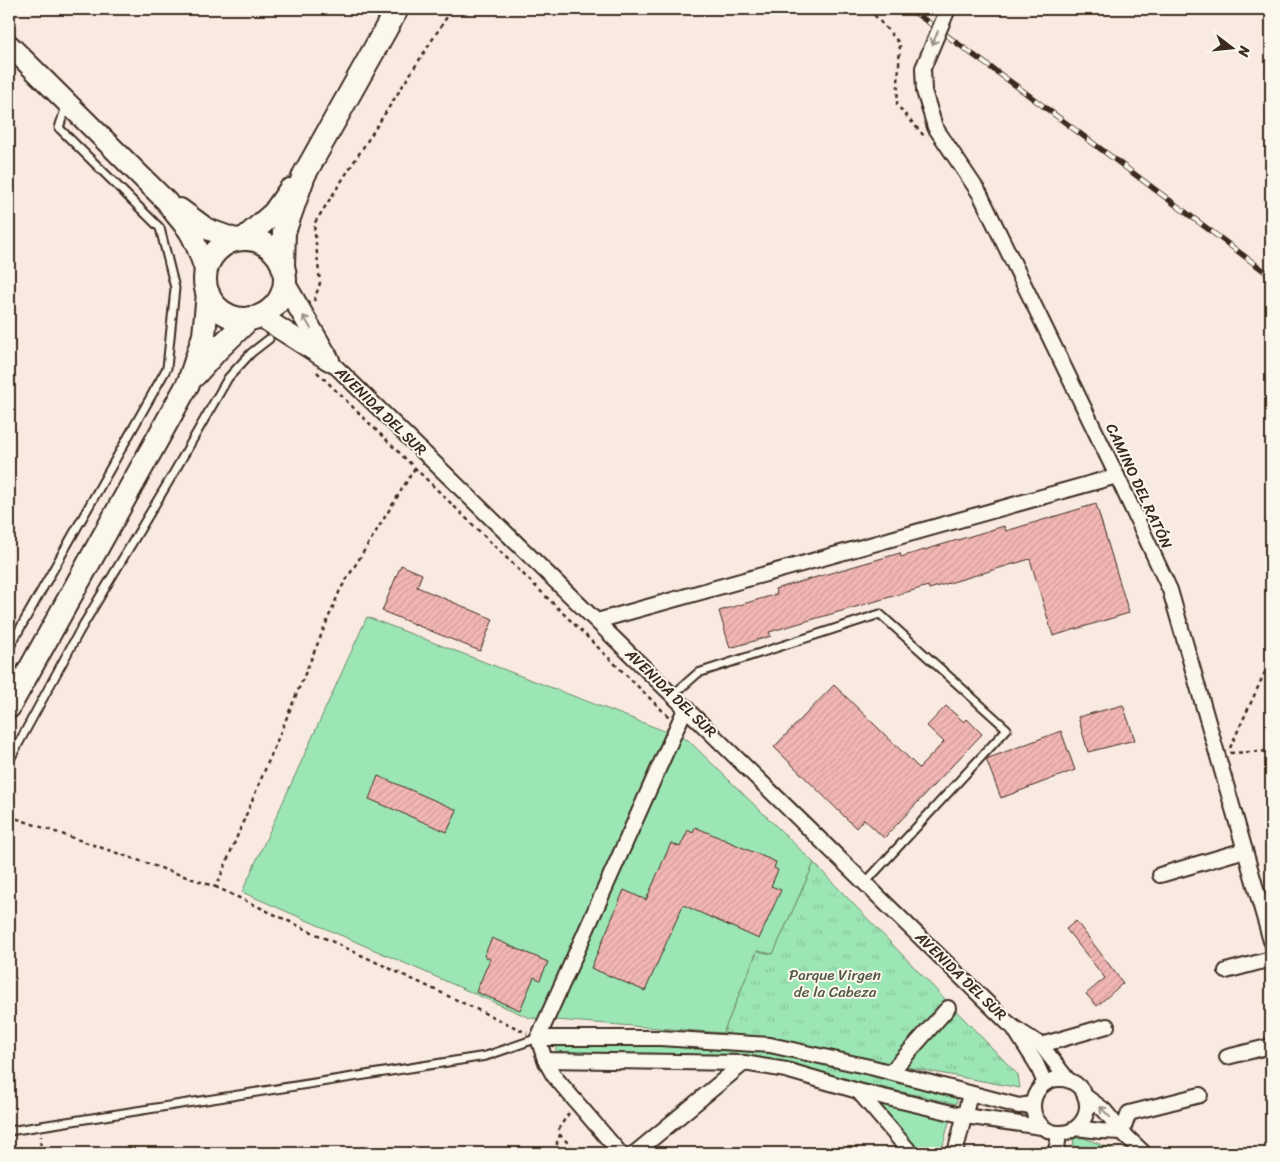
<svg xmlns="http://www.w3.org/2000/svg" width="1280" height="1162" font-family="Sriracha,sans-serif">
<defs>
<pattern id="grass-tufts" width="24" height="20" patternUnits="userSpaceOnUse" patternTransform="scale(1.25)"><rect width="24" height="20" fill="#9ce6b5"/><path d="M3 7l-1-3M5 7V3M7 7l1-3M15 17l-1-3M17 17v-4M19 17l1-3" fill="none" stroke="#87c59b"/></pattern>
<pattern id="building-hatch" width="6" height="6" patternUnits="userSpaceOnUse" patternTransform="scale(1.25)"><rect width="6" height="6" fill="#f2b6b4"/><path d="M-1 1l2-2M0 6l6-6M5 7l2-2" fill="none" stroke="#d09d9a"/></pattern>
</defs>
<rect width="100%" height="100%" fill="#f9eae1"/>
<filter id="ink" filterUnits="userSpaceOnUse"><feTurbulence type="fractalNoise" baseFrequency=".02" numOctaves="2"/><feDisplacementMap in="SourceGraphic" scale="10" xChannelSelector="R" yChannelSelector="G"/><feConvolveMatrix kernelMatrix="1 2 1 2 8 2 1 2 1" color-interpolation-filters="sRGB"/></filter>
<g filter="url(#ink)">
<g fill="url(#grass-tufts)" stroke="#6c886a">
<path d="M814 863 1018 1075 1020 1088 723 1033 757 951 773 954Z"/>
<path d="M556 1044H638L757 1051 807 1060 958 1095 956 1104 764 1061 691 1054 556 1053Z"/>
<path d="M1074 1138H1084L1117 1151 1120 1153H1082L1073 1145Z"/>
</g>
<g fill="#9ce6b5" stroke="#6c886a">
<path d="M367 617 688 740 814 863 773 954 757 951 723 1033 530 1018 242 892Z"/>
<path d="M875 1100 950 1118 941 1153H920Z"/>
</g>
<g fill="url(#building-hatch)" stroke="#3b2a1e">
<path d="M1096 504 1129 613 1053 636 1030 559 929 589 928 586 769 632 771 636 730 648 719 611 777 594 775 589 900 553 901 557 1004 526 1006 531Z"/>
<path d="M401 565 422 574 417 587 493 619 480 651 382 611Z"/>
<path d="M834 685 919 768 944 742 927 726 946 706 964 722 967 719 982 734 884 838 864 819 856 828 774 747Z"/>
<path d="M1123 705 1135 740 1088 752 1078 717Z"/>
<path d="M1061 731 1075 770 1001 798 986 759Z"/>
<path d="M378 776 457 810 447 832 369 799Z"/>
<path d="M695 827 776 862 774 868 778 870 771 886 781 890 759 939 683 905 645 991 591 968 624 890 646 900 671 843 680 847 688 830 693 833Z"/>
<path d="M1076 921 1123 983 1097 1006 1086 994 1105 978 1066 929Z"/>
<path d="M492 938 548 962 540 980 534 977 520 1010 476 992 490 959 484 956Z"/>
</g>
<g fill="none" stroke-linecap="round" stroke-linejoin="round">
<g stroke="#3b2a1e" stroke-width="11">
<g id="lane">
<path d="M9 648 167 368 175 288 160 228 59 128 66 106"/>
<path d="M673 695 698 673 880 614 1007 729 864 884"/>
<path d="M9 761 79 632 169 481 228 378 251 353 269 339"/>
<path d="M9 1131 486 1056 538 1038"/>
</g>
</g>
<g stroke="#3b2a1e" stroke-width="18">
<g id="street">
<path d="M923 68 924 91 935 127 980 194 1117 476 1170 590 1271 941"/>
<path d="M329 360 1007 1022 1013 1027 1041 1045 1068 1080"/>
<path d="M597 621 1117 476"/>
<path d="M686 707 538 1038 545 1060 744 1063 786 1070 858 1091 965 1116 1041 1127"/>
<path d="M1160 875 1245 850"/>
<path d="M1226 971 1271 959"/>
<path d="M1015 1030 1036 1063 1045 1083"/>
<path d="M538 1038H660L770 1045 874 1068 1019 1106 1032 1104"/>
<path d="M1041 1045 1107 1026"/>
<path d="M1227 1057 1271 1046"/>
<path d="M545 1060 554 1076 620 1153"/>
<path d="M891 1072 948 1008"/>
<circle cx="1060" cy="1106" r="27"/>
<path d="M858 1091 911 1153"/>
<path d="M1085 1096 1104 1110 1122 1132 1144 1153"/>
<path d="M1077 1128 1100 1131 1122 1132"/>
<path d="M1122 1132 1129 1113 1200 1095"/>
<path d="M635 1153 744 1063"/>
<path d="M955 1153 970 1094"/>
<path d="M1055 1153 1058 1142V1134"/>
</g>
</g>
<g stroke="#3b2a1e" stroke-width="24">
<g id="secondary">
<path d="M9 45 167 202C173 213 182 221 189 231 197 244 201 258 206 272"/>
<path d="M180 209 207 229 238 240"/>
<path d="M285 284 329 360"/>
<path d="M260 316 326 358"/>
</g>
</g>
<g stroke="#3b2a1e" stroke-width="26">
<g id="primary">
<path d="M244 239 274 213 290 190"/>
<circle cx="245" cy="279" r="40"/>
<path d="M283 266 284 232 304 175 397 9"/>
<path d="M195 375 218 349 250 318"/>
<path d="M9 707 189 382 204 335 208 293"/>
</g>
</g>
<g stroke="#3b2a1e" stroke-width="2.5" stroke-dasharray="4 4" stroke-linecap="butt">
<path d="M869 9 900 44 897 105 925 137"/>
<path d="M314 301 320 283 314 224 452 9"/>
<path d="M317 372 669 717"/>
<path d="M415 468 340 590 216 887 527 1033"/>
<path d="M1230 748 1265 672 1271 670"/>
<path d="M1230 753 1271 751"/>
<path d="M9 816 216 887"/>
<path d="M569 1113 559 1128 560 1135 578 1153"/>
<path d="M40 1153 41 1136"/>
<path d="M557 1153V1142L560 1135"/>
</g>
<use href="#lane" stroke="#fbf7ec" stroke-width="7"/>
<use href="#street" stroke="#fbf7ec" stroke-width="14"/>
<use href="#secondary" stroke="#fbf7ec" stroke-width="20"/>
<use href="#primary" stroke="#fbf7ec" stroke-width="22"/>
<g stroke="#3b2a1e" stroke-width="5.5">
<path id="rail" d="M910 9 1015 85 1271 276"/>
</g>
<use href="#rail" stroke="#fbf7ec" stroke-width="4" stroke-dasharray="11" stroke-linecap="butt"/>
<g stroke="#3b2a1e" stroke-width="18" stroke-linecap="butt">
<path id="street-bridge" d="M923 68 948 9"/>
</g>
<use href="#street-bridge" stroke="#fbf7ec" stroke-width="14"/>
</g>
<defs><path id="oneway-shaft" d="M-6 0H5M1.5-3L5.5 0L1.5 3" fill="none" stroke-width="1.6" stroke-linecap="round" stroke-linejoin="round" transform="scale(1.25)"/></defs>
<g stroke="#9b9085">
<use href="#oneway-shaft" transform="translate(935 38) rotate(113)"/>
<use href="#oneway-shaft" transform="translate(307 322) rotate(-120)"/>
<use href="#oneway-shaft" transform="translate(1105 1112) rotate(-134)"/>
</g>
</g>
<g text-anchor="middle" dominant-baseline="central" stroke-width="4" stroke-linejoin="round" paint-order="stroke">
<g font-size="15" fill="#3b2a1e" stroke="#fbf7ec">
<text transform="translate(381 411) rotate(44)">AVENIDA DEL SUR</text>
<text transform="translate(1139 486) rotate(65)">CAMINO DEL RATÓN</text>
<text transform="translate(671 693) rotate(44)">AVENIDA DEL SUR</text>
<text transform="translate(961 976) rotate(44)">AVENIDA DEL SUR</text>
</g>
<g font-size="15" fill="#535944" stroke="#fbf7ec">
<text x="835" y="975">Parque Virgen<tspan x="835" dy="17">de la Cabeza</tspan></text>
</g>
</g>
<rect width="1280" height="1162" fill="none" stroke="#fbf7ec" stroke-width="30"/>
<rect x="15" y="15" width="1250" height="1132" fill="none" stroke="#3b2a1e" stroke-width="2" filter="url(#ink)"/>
<g transform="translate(1232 48) rotate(106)" stroke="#fbf7ec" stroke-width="4" paint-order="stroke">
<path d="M0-4L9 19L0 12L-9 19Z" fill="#3b2a1e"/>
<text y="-8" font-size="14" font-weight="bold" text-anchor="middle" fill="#3b2a1e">N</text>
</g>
</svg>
